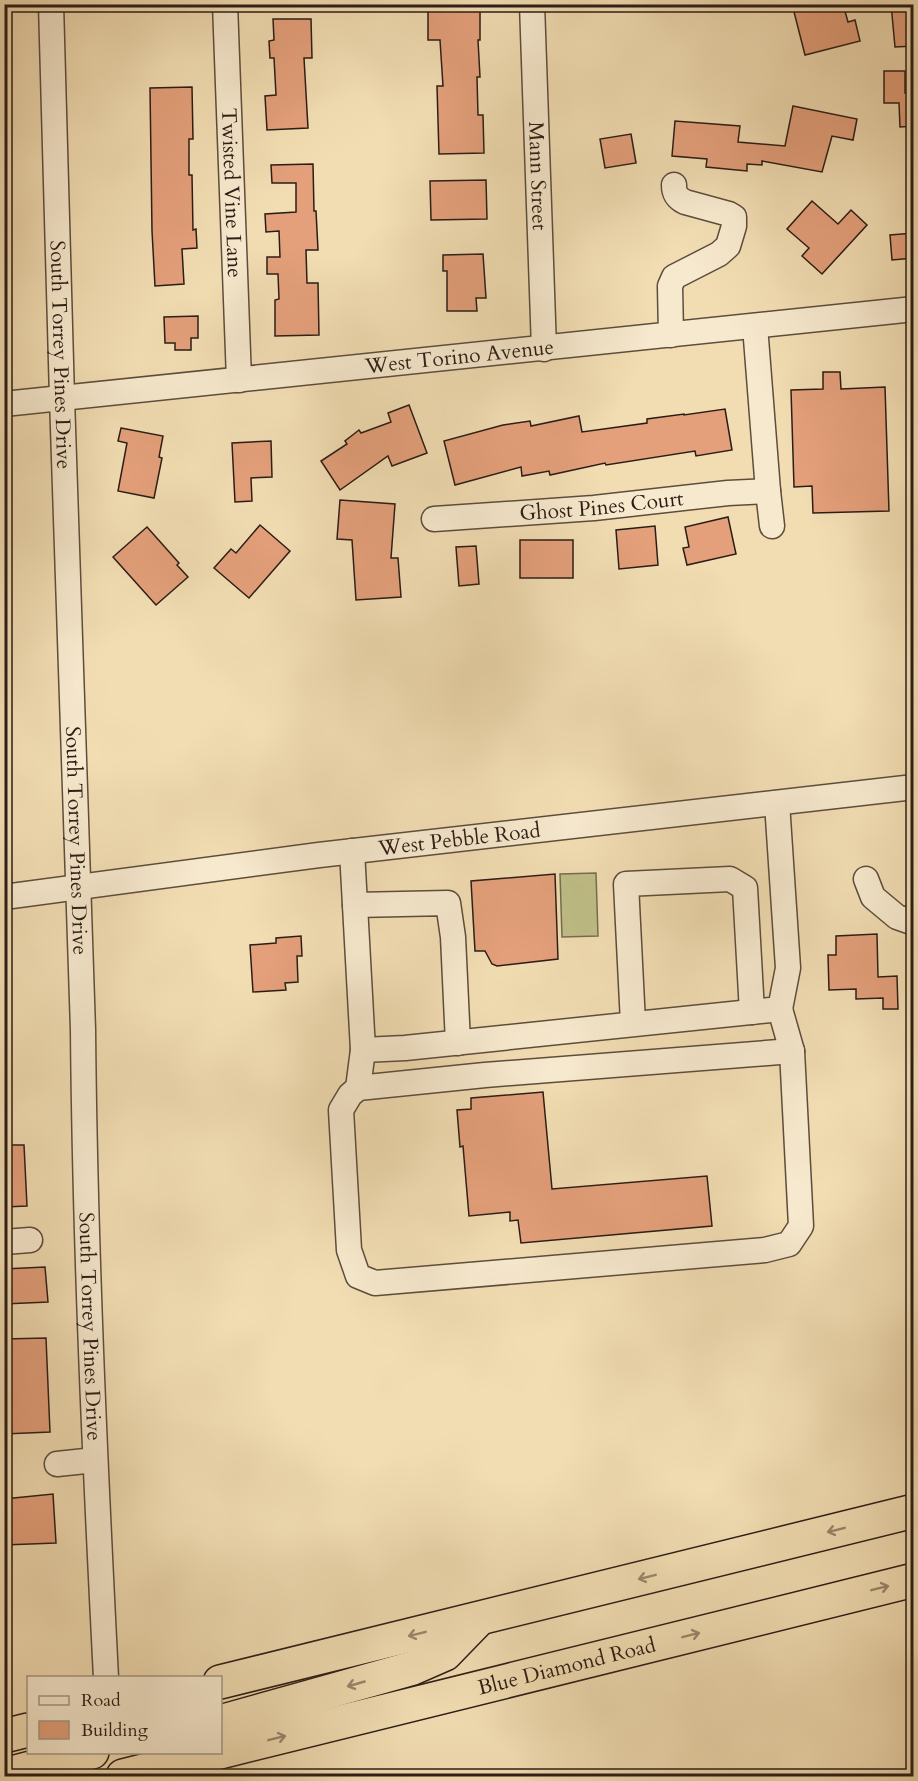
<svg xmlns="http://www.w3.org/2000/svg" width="918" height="1781" font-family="Cardo,serif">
<rect width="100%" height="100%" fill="#f2ddb3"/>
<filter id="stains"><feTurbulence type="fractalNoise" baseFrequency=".00333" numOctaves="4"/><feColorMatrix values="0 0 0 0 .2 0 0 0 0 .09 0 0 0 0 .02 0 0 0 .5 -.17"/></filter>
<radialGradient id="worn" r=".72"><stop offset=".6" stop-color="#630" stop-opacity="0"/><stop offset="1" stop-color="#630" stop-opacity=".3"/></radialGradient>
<path fill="#c0bf88" stroke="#766e4f" stroke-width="1.5" d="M596 873 598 936 562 937 560 874Z"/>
<g fill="#e4a07b" stroke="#2b1d16" stroke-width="1.5">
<path d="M428 4H480V40H478L480 77H477L478 115H483L484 153 439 154 437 86H443L440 40H428Z"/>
<path d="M792 4H843L848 22 855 20 860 41 805 55Z"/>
<path d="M891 4H914V46L895 47Z"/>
<path d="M273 19H311L312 58H304L308 128 267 130 265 96 276 95 274 58H270L269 41 274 40Z"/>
<path d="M884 71H905V93L914 92V126L900 127 899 103H884Z"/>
<path d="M192 87 193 139H189V175H192L193 230 196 229 197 248 182 249 184 284 155 286 152 231 150 88Z"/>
<path d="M793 106 857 119 853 140 832 136 822 172 762 161V165L747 164V171L706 167 707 159 672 156 675 121 740 126 738 142 785 146Z"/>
<path d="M631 134 636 163 605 168 600 139Z"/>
<path d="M313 164 314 211H316L318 250H306L307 283H318L319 335 275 336V300L279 299 278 274H267V257H280L279 231 266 232 265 214 296 212V183H272L271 165Z"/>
<path d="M486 180 487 219 431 220 430 181Z"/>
<path d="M812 201 838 224 851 210 867 225 822 274 802 256 809 248 787 229Z"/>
<path d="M914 233V258L892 260 890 235Z"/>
<path d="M483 254 486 298H476L477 311H447V271H443V255Z"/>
<path d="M198 316V338H191V350H175V343H165L164 317Z"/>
<path d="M823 372H840L841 389 885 387 889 511 813 513 812 486 794 487 791 390 823 389Z"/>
<path d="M409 405 427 453 392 466 388 456 340 490 321 461 347 444 345 441 359 430 361 433 391 422 388 413Z"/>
<path d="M725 409 732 450 696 456 695 451 606 465 605 463 550 475 549 471 522 476 521 467 455 485 444 441 503 425 530 421 531 426 579 416 582 432 647 423V419L684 414V415Z"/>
<path d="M121 428 163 436 159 457 162 458 154 498 118 491 127 443 118 441Z"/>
<path d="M271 441 272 477 251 478 252 501 235 502 232 443Z"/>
<path d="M340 500 395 504 391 558H398L401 597 356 600 352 540 337 539Z"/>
<path d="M728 517 736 554 687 565 683 548 689 547 685 527Z"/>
<path d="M260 525 290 551 249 598 214 568 231 549 236 553Z"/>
<path d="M655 526 658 565 619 569 616 530Z"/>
<path d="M147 527 179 563 177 565 188 577 156 605 113 557Z"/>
<rect x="520" y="540" width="53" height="38"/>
<path d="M476 546 479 584 459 586 456 547Z"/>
<path d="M555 874 558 959 497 966 492 964 485 951H475L471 881Z"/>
<path d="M877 934 878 977 897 976 898 1009H883V998L856 999V989L829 990 828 955H836V936Z"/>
<path d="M301 936 302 956H297L298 982 285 983 286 990 253 992 250 945 276 943V938Z"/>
<path d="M543 1092 552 1189 707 1176 712 1226 521 1243 518 1220 510 1221V1212L469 1216 463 1146 460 1147 457 1110 471 1109V1098Z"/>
<path d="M4 1145H24L27 1206 4 1207Z"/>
<path d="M45 1267 48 1302 4 1304V1269Z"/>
<path d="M46 1338 50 1432 4 1434V1339Z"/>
<path d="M53 1494 56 1543 4 1545V1499Z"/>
</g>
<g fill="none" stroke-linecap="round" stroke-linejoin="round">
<g stroke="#5d4d3d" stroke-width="27">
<g id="minor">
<path id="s1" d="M51 4 62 398 83 1030C85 1246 95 1462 106 1678"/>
<path id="s2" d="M225 4 239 380"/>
<path id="s3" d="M532 4 544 349"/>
<path d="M755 326 768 491 772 526"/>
<path d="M671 335 670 286 674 277 719 254 728 246 734 226V217L729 214 685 202C677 198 674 194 674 185"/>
<path id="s4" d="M4 404 914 309"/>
<path id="s5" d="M434 519 594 508 728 493 768 491"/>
<path d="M352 851 363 1050 405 1048 780 1009 788 968 777 803"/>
<path d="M866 879 873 897 897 917 914 923"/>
<path id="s6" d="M4 897 319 855 914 787"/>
<path d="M355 905 448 903 453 937 458 1043"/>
<path d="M633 1023 626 884 730 879 745 888 752 1012"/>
<path d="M363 1050 358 1088 350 1095 341 1110 349 1250 358 1276 375 1283 765 1250 789 1244 801 1226 792 1051 780 1009"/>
<path d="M358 1088 485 1075 792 1051"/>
<path d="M4 1242 30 1240"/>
<path d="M57 1464 95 1460"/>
</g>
</g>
<g stroke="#2b1d16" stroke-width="36">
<g id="highway">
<path d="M220 1682 914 1511"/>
<path d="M220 1722 413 1668 445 1654 479 1619"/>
<path d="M4 1736 28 1730"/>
<path id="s7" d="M220 1752 914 1580"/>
<path d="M4 1775 92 1752"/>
<path d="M123 1776 219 1752"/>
</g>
</g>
<use href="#minor" stroke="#f7e9ce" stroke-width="24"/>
<use href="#highway" stroke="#f2ddb3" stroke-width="33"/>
</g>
<defs><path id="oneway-shaft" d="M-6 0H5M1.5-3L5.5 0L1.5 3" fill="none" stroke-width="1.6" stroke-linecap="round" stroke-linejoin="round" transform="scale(1.5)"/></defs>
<g stroke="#98876c">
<use href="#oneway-shaft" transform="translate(836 1530) rotate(166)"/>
<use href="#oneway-shaft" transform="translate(647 1577) rotate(166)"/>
<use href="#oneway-shaft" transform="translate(880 1588) rotate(-14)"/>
<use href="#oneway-shaft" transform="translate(417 1634) rotate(166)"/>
<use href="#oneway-shaft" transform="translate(691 1635) rotate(-14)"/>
<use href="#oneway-shaft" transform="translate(356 1684) rotate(164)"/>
<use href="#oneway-shaft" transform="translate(277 1738) rotate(-14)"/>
</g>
<g text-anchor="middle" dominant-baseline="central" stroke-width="5" stroke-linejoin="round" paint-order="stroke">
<g font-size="21" fill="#2b1d16" stroke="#f7e9ce">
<text stroke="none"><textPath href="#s3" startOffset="172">Mann Street</textPath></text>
<text stroke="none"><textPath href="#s2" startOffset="189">Twisted Vine Lane</textPath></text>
<text stroke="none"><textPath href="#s1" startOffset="351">South Torrey Pines Drive</textPath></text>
<text stroke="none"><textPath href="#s4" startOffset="458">West Torino Avenue</textPath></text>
<text stroke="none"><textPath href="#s5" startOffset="168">Ghost Pines Court</textPath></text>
<text stroke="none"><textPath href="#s6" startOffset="459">West Pebble Road</textPath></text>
<text stroke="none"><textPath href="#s1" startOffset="837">South Torrey Pines Drive</textPath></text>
<text stroke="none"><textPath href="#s1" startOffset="1323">South Torrey Pines Drive</textPath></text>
<text stroke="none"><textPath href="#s7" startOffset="357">Blue Diamond Road</textPath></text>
</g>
</g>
<rect width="918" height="1781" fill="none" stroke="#f2ddb3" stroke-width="24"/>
<rect x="6" y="6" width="906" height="1769" fill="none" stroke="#2b1d16" stroke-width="3"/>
<rect x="12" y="12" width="894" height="1757" fill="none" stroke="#2b1d16" stroke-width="1.5"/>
<rect x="27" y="1676" width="195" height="78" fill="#f7e9ce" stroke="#a59784" stroke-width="1.5"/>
<rect x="39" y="1696" width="30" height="9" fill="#f7e9ce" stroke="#a59784" stroke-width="1.5"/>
<text x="81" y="1706" font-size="18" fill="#2b1d16">Road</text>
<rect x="39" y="1721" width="30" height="18" fill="#e4a07b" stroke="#a59784" stroke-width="1.5"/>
<text x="81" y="1736" font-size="18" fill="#2b1d16">Building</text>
<rect width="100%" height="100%" filter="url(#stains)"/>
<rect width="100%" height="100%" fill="url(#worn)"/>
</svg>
